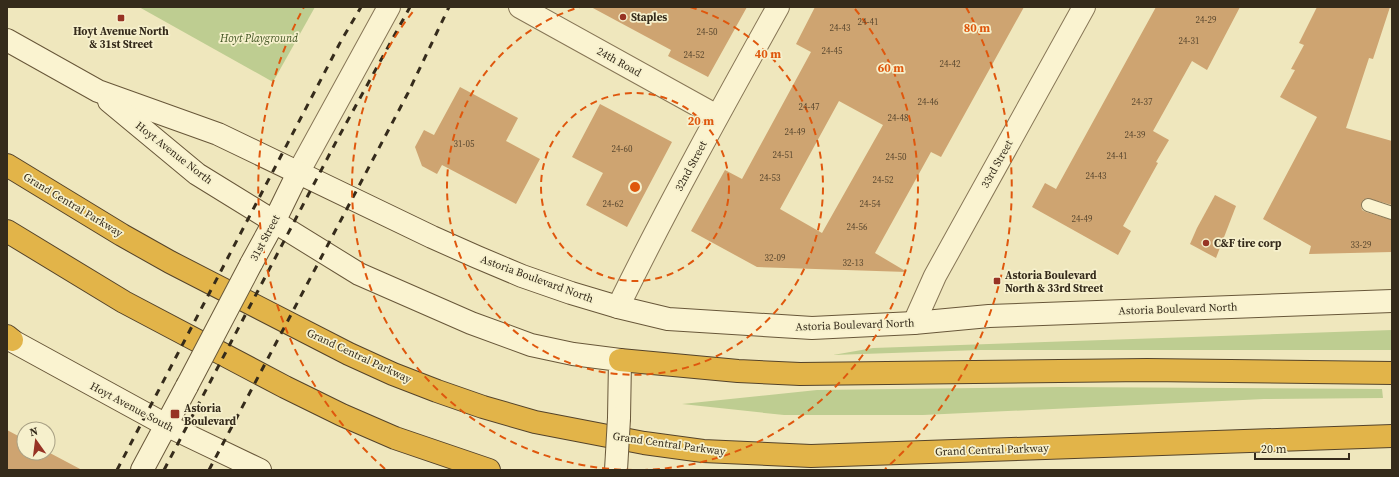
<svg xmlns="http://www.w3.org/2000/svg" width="1399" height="477" font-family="'Source Serif 4',serif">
<rect width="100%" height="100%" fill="#efe7bd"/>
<g fill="#becd91">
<path d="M139 7H315L273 82Z"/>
<path d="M1392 330V350H980L833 355 873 348Z"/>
<path d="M1060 387 1382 389 1383 398 1264 399 923 415H784L682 404 817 390Z"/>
</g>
<g fill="#cea471" fill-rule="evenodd">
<path d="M591 7H747L708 77 668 56 671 50Z"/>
<path d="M815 7H1024L941 157 931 152 875 253 907 272 757 267 691 231 725 170 742 179 767 133 811 52 796 44ZM839 101 883 125 822 233 780 209Z"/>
<path d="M1156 7H1240L1207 70 1192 61 1153 131 1169 140 1156 162 1158 163 1123 226 1131 231 1118 255 1032 207 1045 183 1056 189Z"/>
<path d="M1317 7H1390L1373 59 1369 58 1346 128 1392 141V205L1367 198 1363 200 1361 206 1362 210 1366 212 1392 220V252L1309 254 1311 246 1263 219 1317 117 1280 97 1295 70 1291 69 1304 45 1299 43Z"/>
<path d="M460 87 518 118 506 141 540 159 516 204 442 165 437 174 422 166 415 147 424 130 434 135Z"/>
<path d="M600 104 672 142 627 227 586 205 603 173 572 157Z"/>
<path d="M1215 195 1236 206 1216 258 1190 244 1197 228Z"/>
<path d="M7 430 24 439V453H48V452L82 470H7Z"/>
</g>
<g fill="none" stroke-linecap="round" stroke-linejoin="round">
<g stroke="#877656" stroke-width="14">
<path id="service" d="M1368 205 1392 213"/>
</g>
<g stroke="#877656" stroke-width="24">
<g id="minor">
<path d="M520 7 717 116"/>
<path d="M618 307C668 205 723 106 778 7"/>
<path d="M914 323 935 276 1084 7"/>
</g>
</g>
<g stroke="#877656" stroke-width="24">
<path id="tertiary" d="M298 173 389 7"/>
</g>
<g stroke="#685739" stroke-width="24">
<g id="secondary">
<path d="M7 40 98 91 218 134 432 237 477 257 522 276 571 293 618 307 668 319 812 328 914 323 989 316 1392 301"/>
<path d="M109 101 197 174 359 274 471 323 531 345 573 354 620 360 619 418"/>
<path d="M251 264 274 222 298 173"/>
<path d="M7 338 166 425 260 470"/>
<path d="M142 470 187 386"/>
</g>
</g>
<g stroke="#54432a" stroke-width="24">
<g id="motorway">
<path d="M7 165 122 235 170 262 349 354 393 374 437 391 483 407 535 422 644 443 703 451 811 456 1392 436"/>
<path d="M7 231 124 302 285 387 342 415 395 438 489 470"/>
<path d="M7 336 12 340"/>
<path d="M620 360 738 371 800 374 1147 370 1392 373"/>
</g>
</g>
<use href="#service" stroke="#faf3d0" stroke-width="12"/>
<use href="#minor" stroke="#faf3d0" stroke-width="22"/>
<use href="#tertiary" stroke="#faf3d0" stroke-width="22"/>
<use href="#secondary" stroke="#faf3d0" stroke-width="22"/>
<use href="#motorway" stroke="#e2b449" stroke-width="22"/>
<g stroke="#352b1b" stroke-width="3" stroke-dasharray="7 7" stroke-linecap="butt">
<path d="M117 470 341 41 361 7"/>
<path d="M164 470 337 140 410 7"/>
<path d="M209 470 408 93 449 7"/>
</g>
<g stroke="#685739" stroke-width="24" stroke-linecap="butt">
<g id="secondary-bridge">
<path d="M187 386 251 264"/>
<path d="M616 470 619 418"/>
</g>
</g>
<use href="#secondary-bridge" stroke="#faf3d0" stroke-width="22"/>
</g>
<g fill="none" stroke="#df570d" stroke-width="2" stroke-dasharray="7 5">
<circle cx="635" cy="187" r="94"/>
<path d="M690 7A188 188 0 1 1 580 7"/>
<path d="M633 470A283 283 0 0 1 415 9M855 9A283 283 0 0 1 637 470"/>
<path d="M385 469A377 377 0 0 1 304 7M966 7A377 377 0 0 1 885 469"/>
</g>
<g fill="#973324" stroke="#f6f0cc" stroke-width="1.5">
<circle cx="623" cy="17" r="4"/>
<rect x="117" y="14" width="8" height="8" rx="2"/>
<circle cx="1206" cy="243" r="4"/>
<rect x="993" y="277" width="8" height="8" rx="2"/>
<rect x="170" y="409" width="10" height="10" rx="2"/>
</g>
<g text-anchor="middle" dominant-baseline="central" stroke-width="3.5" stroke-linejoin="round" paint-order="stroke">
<g font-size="9" fill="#5b4930">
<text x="1206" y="20">24-29</text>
<text x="868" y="22">24-41</text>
<text x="840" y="28">24-43</text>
<text x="707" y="32">24-50</text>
<text x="1189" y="41">24-31</text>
<text x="832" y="51">24-45</text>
<text x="694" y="55">24-52</text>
<text x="950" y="64">24-42</text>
<text x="928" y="102">24-46</text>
<text x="1142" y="102">24-37</text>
<text x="809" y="107">24-47</text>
<text x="898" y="118">24-48</text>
<text x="795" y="132">24-49</text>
<text x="1135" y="135">24-39</text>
<text x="464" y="144">31-05</text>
<text x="622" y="149">24-60</text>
<text x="783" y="155">24-51</text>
<text x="1117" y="156">24-41</text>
<text x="896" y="157">24-50</text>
<text x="1096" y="176">24-43</text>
<text x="770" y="178">24-53</text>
<text x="883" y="180">24-52</text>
<text x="613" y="204">24-62</text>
<text x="870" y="204">24-54</text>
<text x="1082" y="219">24-49</text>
<text x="857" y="227">24-56</text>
<text x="1361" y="245">33-29</text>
<text x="775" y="258">32-09</text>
<text x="853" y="263">32-13</text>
</g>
<g font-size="11" font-weight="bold" fill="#352b1b" stroke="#f6f0cc" text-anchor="start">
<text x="631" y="17">Staples</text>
<text x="121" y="31" text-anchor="middle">Hoyt Avenue North<tspan x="121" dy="13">&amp; 31st Street</tspan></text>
<text x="1214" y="243">C&amp;F tire corp</text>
<text x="1005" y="275">Astoria Boulevard<tspan x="1005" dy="13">North &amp; 33rd Street</tspan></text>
<text x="184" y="408">Astoria<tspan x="184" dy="13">Boulevard</tspan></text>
</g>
<g font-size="11" font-style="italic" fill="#3f5321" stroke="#f6f0cc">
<text x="259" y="38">Hoyt Playground</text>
</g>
<g font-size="11" fill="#352b1b" stroke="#f6f0cc">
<text transform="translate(619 62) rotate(29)">24th Road</text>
<text transform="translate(174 153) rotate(38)">Hoyt Avenue North</text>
<text transform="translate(997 164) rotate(-61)">33rd Street</text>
<text transform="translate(691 166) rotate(-62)">32nd Street</text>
<text transform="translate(73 205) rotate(31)">Grand Central Parkway</text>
<text transform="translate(265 238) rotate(-62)">31st Street</text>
<text transform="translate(537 279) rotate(20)">Astoria Boulevard North</text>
<text transform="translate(1178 309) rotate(-2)">Astoria Boulevard North</text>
<text transform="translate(855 325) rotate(-2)">Astoria Boulevard North</text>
<text transform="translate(359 356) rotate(25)">Grand Central Parkway</text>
<text transform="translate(132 407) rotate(28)">Hoyt Avenue South</text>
<text transform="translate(669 444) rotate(8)">Grand Central Parkway</text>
<text transform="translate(992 450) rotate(-2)">Grand Central Parkway</text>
</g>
</g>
<circle cx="635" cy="187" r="6" fill="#df570d" stroke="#f6f0cc" stroke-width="2"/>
<g font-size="12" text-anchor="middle" font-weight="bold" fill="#df570d" stroke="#f6f0cc" stroke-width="3.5" stroke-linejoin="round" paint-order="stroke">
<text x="977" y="32">80 m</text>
<text x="768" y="58">40 m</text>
<text x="891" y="72">60 m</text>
<text x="701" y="125">20 m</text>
</g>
<rect width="1399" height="477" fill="none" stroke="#352b1b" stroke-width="16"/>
<g transform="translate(36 441) rotate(346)"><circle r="19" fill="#f6f0cc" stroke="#a9a185"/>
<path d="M0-3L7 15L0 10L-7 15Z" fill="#973324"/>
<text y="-6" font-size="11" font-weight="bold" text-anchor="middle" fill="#352b1b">N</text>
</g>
<path d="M1255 453v6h94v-6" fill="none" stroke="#352b1b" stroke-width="2"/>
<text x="1261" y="453" font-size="12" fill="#352b1b" stroke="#f6f0cc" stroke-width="3" paint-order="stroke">20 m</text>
</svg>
